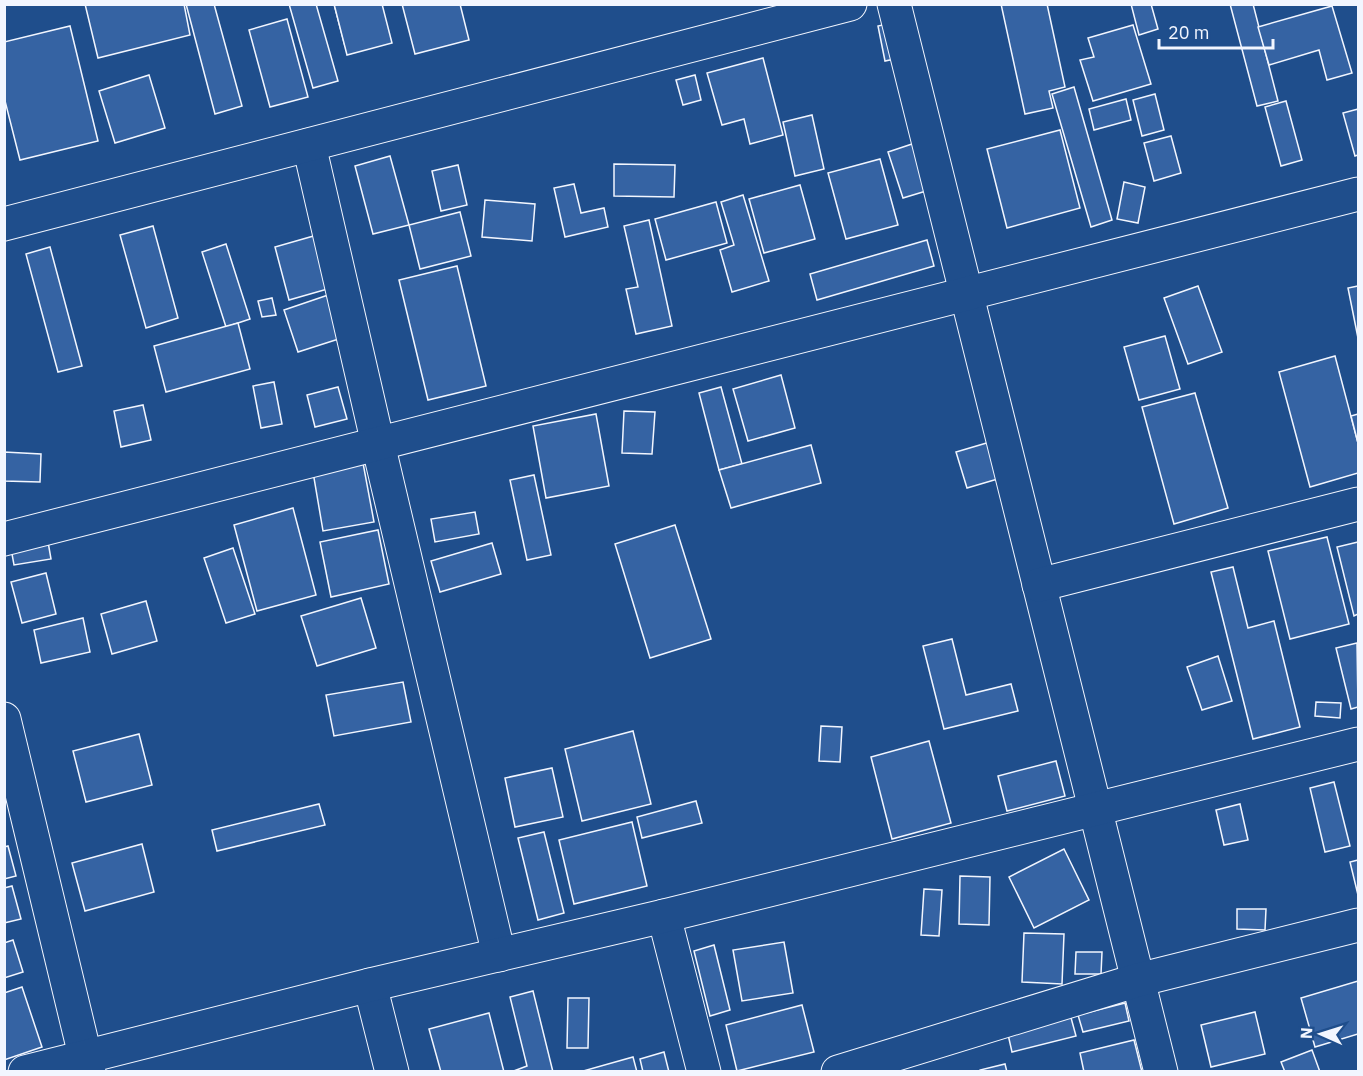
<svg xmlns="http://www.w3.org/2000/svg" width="1363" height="1076" font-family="'IBM Plex Sans',sans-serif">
<rect width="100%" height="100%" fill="#1f4e8c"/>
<g fill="#3563a3" stroke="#f2f6ff" stroke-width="1.5">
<path d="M85 4H184L190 35 98 58Z"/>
<path d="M186 4H214L242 106 215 114Z"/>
<path d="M289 4H316L338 81 313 88Z"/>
<path d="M334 4H379L386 34 345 46Z"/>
<path d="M334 4H382L392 43 347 55Z"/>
<path d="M402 4H460L469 40 415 54Z"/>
<path d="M1001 4H1047L1065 87 1049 91 1053 108 1025 114Z"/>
<path d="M1131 4H1151L1158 29 1139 35Z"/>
<path d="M1230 4H1253L1278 101 1257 106Z"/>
<path d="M1332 6 1352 73 1327 80 1319 50 1269 65 1258 27Z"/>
<path d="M287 19 308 97 270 107 249 30Z"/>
<path d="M896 22 904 57 885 61 878 26Z"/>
<path d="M1133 25 1151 84 1093 101 1080 60 1094 57 1088 38Z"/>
<path d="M70 26 98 141 20 160 4 97V42Z"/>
<path d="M763 58 783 135 750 144 744 119 722 125 707 73Z"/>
<path d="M149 75 165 128 115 143 99 91Z"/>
<path d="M695 75 701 100 683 105 676 80Z"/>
<path d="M1074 87 1112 220 1091 227 1052 94Z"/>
<path d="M1155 94 1164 130 1142 136 1133 100Z"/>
<path d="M1126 99 1131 120 1094 130 1089 109Z"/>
<path d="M1286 101 1302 160 1281 166 1265 107Z"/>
<path d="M1358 109V155L1355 156 1343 113Z"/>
<path d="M812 115 824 169 795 176 783 122Z"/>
<path d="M1060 130 1080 208 1007 228 987 149Z"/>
<path d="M1171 136 1181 173 1154 181 1144 143Z"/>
<path d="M921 141 936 188 903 198 888 152Z"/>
<path d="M390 156 409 225 373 234 355 166Z"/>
<path d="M880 159 898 225 846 239 828 173Z"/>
<path d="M614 164 675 165 674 197 614 196Z"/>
<path d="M458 165 467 205 441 211 432 171Z"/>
<path d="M1124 182 1145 187 1138 223 1117 219Z"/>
<path d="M574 184 581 213 604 208 608 227 565 237 554 188Z"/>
<path d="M800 185 815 239 764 253 749 199Z"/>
<path d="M743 195 769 281 732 292 720 250 734 245 721 202Z"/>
<path d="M485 200 535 204 532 241 482 237Z"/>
<path d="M716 202 727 243 666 260 655 219Z"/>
<path d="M460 212 471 256 420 269 409 225Z"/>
<path d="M649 220 672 326 636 334 626 289 638 287 624 226Z"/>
<path d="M153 226 178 318 146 328 120 235Z"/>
<path d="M317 235 331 288 289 300 275 247Z"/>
<path d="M927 240 934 266 817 300 810 274Z"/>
<path d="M226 244 250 319 226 327 202 252Z"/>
<path d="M50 247 82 366 58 372 26 254Z"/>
<path d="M457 266 486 386 428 400 399 280Z"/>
<path d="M1198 286 1222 352 1188 364 1164 298Z"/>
<path d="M1358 286V338L1348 288Z"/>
<path d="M334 293 348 336 298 352 284 310Z"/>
<path d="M272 298 276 315 262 317 258 301Z"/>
<path d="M238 323 250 369 166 392 154 346Z"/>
<path d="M1165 336 1180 389 1139 400 1124 347Z"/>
<path d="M1335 356 1358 443V473L1310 487 1279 372Z"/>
<path d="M781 375 795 428 748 441 733 389Z"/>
<path d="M274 382 282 424 261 428 253 386Z"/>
<path d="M338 387 347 419 315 427 307 395Z"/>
<path d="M721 387 742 464 719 470 699 393Z"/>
<path d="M1195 393 1228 508 1174 524 1142 407Z"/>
<path d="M143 405 151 440 121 447 114 411Z"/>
<path d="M624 411 655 412 652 454 622 453Z"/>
<path d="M596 414 609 486 546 498 533 426Z"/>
<path d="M1358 414V443L1351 416Z"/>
<path d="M990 442 1001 478 967 488 956 452Z"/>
<path d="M811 445 821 483 731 508 719 470Z"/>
<path d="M4 452 41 454 40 482 4 481Z"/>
<path d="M363 463 374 522 323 531 313 472Z"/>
<path d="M534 475 551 555 527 560 510 480Z"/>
<path d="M293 508 316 595 257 611 234 525Z"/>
<path d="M475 512 479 534 435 542 431 519Z"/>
<path d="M675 525 711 639 650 658 615 544Z"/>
<path d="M378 530 389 584 331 597 320 542Z"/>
<path d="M47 536 51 559 14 565 10 543Z"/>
<path d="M1327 537 1349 624 1290 639 1268 551Z"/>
<path d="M1358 542V614L1354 616 1337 547Z"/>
<path d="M492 543 501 574 440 592 431 561Z"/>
<path d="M233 548 255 614 226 623 204 558Z"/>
<path d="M1233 567 1248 628 1274 621 1300 727 1253 739 1211 572Z"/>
<path d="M46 573 56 614 22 623 11 582Z"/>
<path d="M361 598 376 648 317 666 301 616Z"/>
<path d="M146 601 157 641 112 654 101 614Z"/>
<path d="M83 618 90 652 41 663 34 630Z"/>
<path d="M952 639 966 695 1011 684 1018 711 944 729 923 646Z"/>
<path d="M1357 643 1358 707 1351 709 1336 648Z"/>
<path d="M1218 656 1232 701 1202 710 1187 667Z"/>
<path d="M403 682 411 722 334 736 326 695Z"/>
<path d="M1316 702 1341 703 1340 718 1315 716Z"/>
<path d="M821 726 842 727 840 762 819 761Z"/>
<path d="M633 731 651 804 582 821 565 749Z"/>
<path d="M139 734 152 785 86 802 73 751Z"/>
<path d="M929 741 951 823 892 839 871 757Z"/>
<path d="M1056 761 1065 796 1007 811 998 776Z"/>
<path d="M552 768 563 817 515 827 505 778Z"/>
<path d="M1334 782 1350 846 1325 852 1310 788Z"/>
<path d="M696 801 702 823 642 838 637 817Z"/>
<path d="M319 804 325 825 217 851 212 830Z"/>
<path d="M1240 804 1248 840 1224 845 1216 810Z"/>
<path d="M632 822 647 886 574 904 559 840Z"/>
<path d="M544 832 564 913 538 920 518 838Z"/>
<path d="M142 844 154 892 85 911 72 863Z"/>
<path d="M8 846 16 876 4 879V847Z"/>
<path d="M1064 849 1089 900 1034 928 1009 877Z"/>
<path d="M1358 860V895L1350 862Z"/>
<path d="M960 876 990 877 989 925 959 924Z"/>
<path d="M12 886 21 919 4 923V888Z"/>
<path d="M924 889 942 890 939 936 921 935Z"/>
<path d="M1237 909H1266L1265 930 1237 929Z"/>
<path d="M1024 933 1064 934 1062 984 1022 982Z"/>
<path d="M13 940 23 972 4 978V943Z"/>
<path d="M784 942 793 993 742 1001 733 950Z"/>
<path d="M714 945 730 1010 710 1016 694 951Z"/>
<path d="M1076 952H1102L1101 974H1075Z"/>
<path d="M1358 981V1034L1315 1047 1301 998Z"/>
<path d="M22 987 42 1047 4 1060V993Z"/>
<path d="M533 991 553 1072H511L527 1066 510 997Z"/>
<path d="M568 998H589L588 1048H567Z"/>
<path d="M1125 1003 1129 1021 1083 1032 1078 1015Z"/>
<path d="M802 1005 814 1052 737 1071 726 1025Z"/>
<path d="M1255 1012 1265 1054 1211 1067 1201 1025Z"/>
<path d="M489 1013 504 1072H441L429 1029Z"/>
<path d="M1070 1014 1076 1036 1012 1052 1007 1030Z"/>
<path d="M1134 1040 1142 1072H1084L1080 1053Z"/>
<path d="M1312 1050 1320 1072H1285L1281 1062Z"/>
<path d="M664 1052 669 1072H643L640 1059Z"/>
<path d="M633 1057 637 1072H583V1071Z"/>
<path d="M1005 1064 1007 1072H980V1070Z"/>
</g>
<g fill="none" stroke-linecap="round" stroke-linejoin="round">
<g stroke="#f2f6ff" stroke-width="35">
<g id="street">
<path d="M894 4 1161 1072"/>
<path d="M309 145 378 444 499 955"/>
<path d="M4 224 850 4"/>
<path d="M4 539 1358 194"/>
<path d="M1039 585 1358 504"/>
<path d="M4 719 89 1072"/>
<path d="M664 916 704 1072"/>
<path d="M370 985 392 1072"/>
<path d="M25 1072 370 985 664 916 1358 744"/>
<path d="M838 1072 1138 980 1358 925"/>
</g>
</g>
<use href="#street" stroke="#1f4e8c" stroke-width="33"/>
</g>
<rect width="1363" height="1076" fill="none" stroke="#f2f6ff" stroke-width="12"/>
<g transform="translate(1321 1034) rotate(273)" stroke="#1f4e8c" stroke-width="4.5" paint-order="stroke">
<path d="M0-4.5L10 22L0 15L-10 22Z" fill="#f2f6ff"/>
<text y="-9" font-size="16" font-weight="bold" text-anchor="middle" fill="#f2f6ff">N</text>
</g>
<path d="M1159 39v9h114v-9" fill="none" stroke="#f2f6ff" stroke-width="3"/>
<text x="1168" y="39" font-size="18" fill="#f2f6ff" stroke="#1f4e8c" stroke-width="4.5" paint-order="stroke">20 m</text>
</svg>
